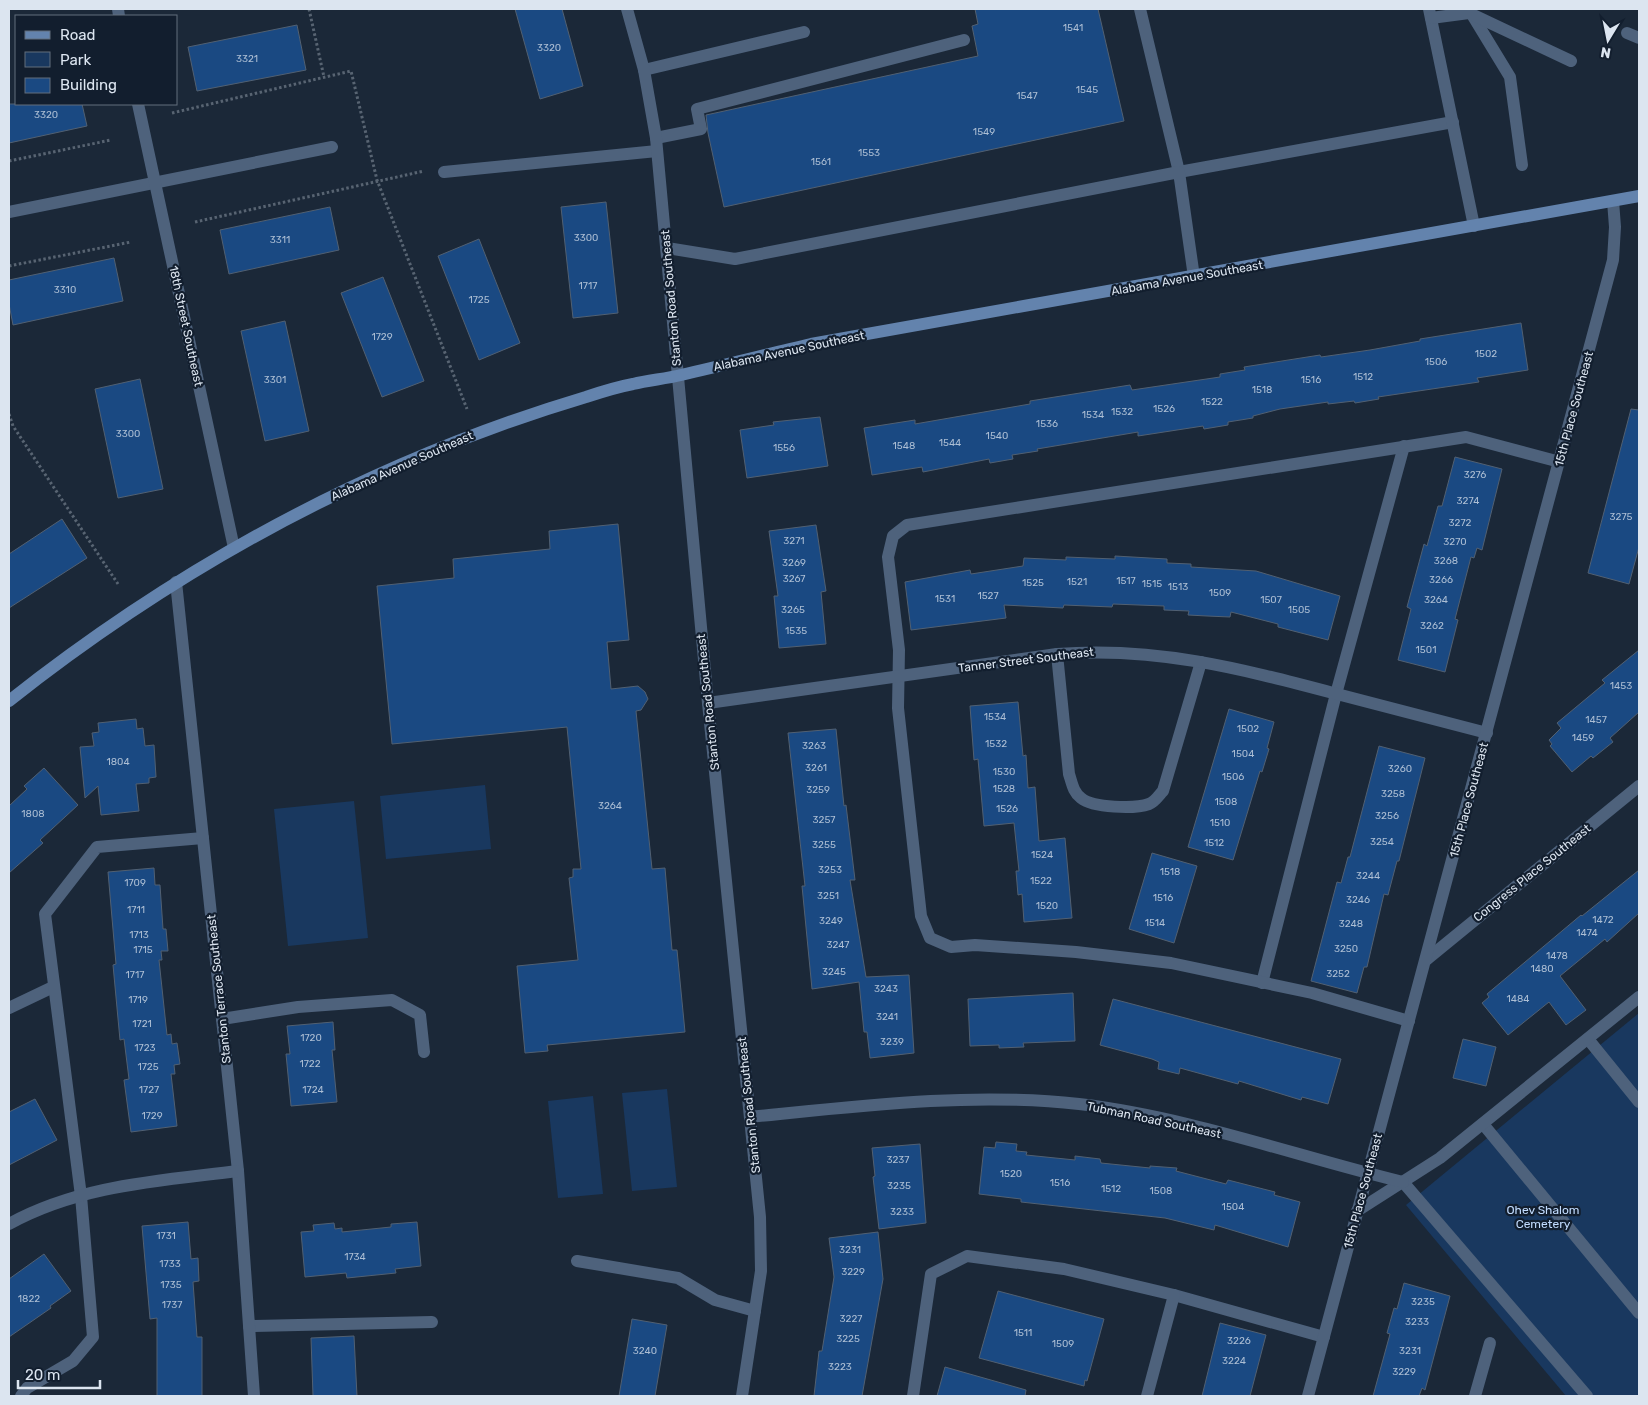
<svg xmlns="http://www.w3.org/2000/svg" width="1648" height="1405" font-family="Rubik,sans-serif">
<rect width="100%" height="100%" fill="#1b2838"/>
<g fill="#19385f">
<path d="M485 785 491 849 386 859 380 796Z"/>
<path d="M354 801 368 938 288 946 274 809Z"/>
<path d="M1639 1013V1396H1566L1406 1205Z"/>
<path d="M667 1089 677 1187 632 1191 622 1093Z"/>
<path d="M593 1096 603 1194 558 1198 548 1101Z"/>
</g>
<g fill="#1a4982" stroke="#516072">
<path d="M515 9H562L583 86 540 99Z"/>
<path d="M975 9H1098L1124 121 724 207 708 133 706 115 978 56 972 26 978 24Z"/>
<path d="M297 25 306 70 197 91 188 47Z"/>
<path d="M9 104H82L87 126 9 143Z"/>
<path d="M606 202 618 313 573 318 561 207Z"/>
<path d="M330 207 339 250 229 274 220 230Z"/>
<path d="M479 239 520 343 479 360 438 256Z"/>
<path d="M114 258 123 301 13 325 9 304V280Z"/>
<path d="M383 277 424 381 382 397 341 293Z"/>
<path d="M285 321 309 431 265 441 241 331Z"/>
<path d="M1521 323 1528 370 1477 378 1479 382 1378 397 1379 399 1355 403 1354 401 1328 404V402L1280 409 1253 416V418L1228 422V425L1204 429 1203 426 1138 436V432L1037 449 1038 451 1012 455 1013 459 990 463 989 459 923 472 922 467 872 475 864 428 915 420V424L1030 404V401L1130 385 1132 390 1220 377V374L1245 370 1244 367 1320 355 1321 357 1370 350 1420 341V339Z"/>
<path d="M140 379 163 489 118 498 95 389Z"/>
<path d="M1631 409 1639 410V547L1629 584 1588 573Z"/>
<path d="M820 417 828 466 747 478 740 430 774 425 773 422Z"/>
<path d="M1455 457 1502 469 1482 550 1477 548 1474 558 1471 557 1455 619 1458 620 1445 672 1398 660 1411 609 1407 607 1424 544 1427 546 1438 506H1442Z"/>
<path d="M62 519 87 558 9 608V554Z"/>
<path d="M618 524 629 640 607 642 611 689 638 686 645 692 648 699 641 710 636 711 652 869 665 868 672 950H677L685 1032 547 1045 548 1051 525 1053 517 966 578 960 569 878 573 877V869H581L567 727 392 744 377 586 454 578 453 559 550 549 549 531Z"/>
<path d="M816 525 826 591 821 592 826 644 779 648 774 596H778L769 531Z"/>
<path d="M1115 556 1167 559V563L1191 564V567L1256 571 1340 596 1328 640 1278 627V624L1231 612 1230 617 1207 616 1188 615 1189 611 1164 610V606L1113 604 1112 607 1064 605 1063 608 1004 605 1006 618 911 630 905 582 970 570 971 574 1023 566 1024 558 1066 560V557L1115 559Z"/>
<path d="M1639 650V712L1610 738 1613 742 1593 758 1591 756 1572 772 1550 746 1552 744 1549 740 1561 728 1557 723 1605 683 1602 680Z"/>
<path d="M1018 702 1023 756 1026 755 1028 788 1035 787 1039 841 1065 838 1072 918 1024 922 1022 894 1018 895 1016 871H1019L1014 823 984 826 978 759 974 760 970 706Z"/>
<path d="M1229 709 1274 722 1267 748 1269 749 1262 772 1260 771 1233 860 1188 847Z"/>
<path d="M136 719 137 729 143 728 145 746 154 745 156 777 149 778V783L136 784 139 811 101 815 98 786 85 798 80 747 94 746 92 733 99 732 98 723Z"/>
<path d="M836 729 844 806 846 805 855 880H850L866 977 909 975 914 1053 870 1058 867 1032H864L859 982 812 989 802 886H805L788 733Z"/>
<path d="M1379 746 1425 758 1399 861H1397L1388 895 1384 894 1367 967H1364L1357 993 1311 981 1337 882 1341 883 1348 857H1350Z"/>
<path d="M44 768 78 805 40 840 43 843 9 873V806L27 789 24 786Z"/>
<path d="M1152 853 1197 866 1174 943 1129 929Z"/>
<path d="M154 868 155 885H160L163 929H166L168 951H161L162 960H159L167 1035 171 1034 172 1044 177 1043 180 1064 174 1065 175 1074H171L177 1126 131 1132 124 1080 129 1079 124 1039 120 1040 113 965 116 964 108 872Z"/>
<path d="M1639 870V913L1607 942 1605 939 1560 976 1586 1010 1566 1025 1549 1002 1508 1035 1482 1003 1489 997 1487 994 1581 915 1582 916Z"/>
<path d="M1073 993 1075 1041 1023 1043 1024 1047 999 1048V1045L970 1046 968 999Z"/>
<path d="M1113 999 1341 1059 1328 1104 1302 1097 1301 1100 1239 1081 1238 1084 1180 1068 1179 1074 1158 1069 1159 1062 1152 1059 1100 1045Z"/>
<path d="M333 1022 335 1050H332L337 1102 291 1106 286 1054H290L287 1026Z"/>
<path d="M1463 1039 1496 1047 1486 1086 1453 1078Z"/>
<path d="M35 1099 57 1140 9 1165V1112Z"/>
<path d="M996 1142 1017 1144 1016 1151 1027 1152 1026 1155 1075 1160V1156L1100 1159 1101 1163 1150 1168V1166L1177 1168 1176 1171 1226 1184 1228 1180 1275 1192 1274 1195 1300 1202 1288 1247 1215 1225 1214 1230 1165 1218 1021 1202V1199L979 1194 984 1147 995 1148Z"/>
<path d="M920 1144 926 1223 879 1229 873 1177 875 1176 872 1148Z"/>
<path d="M188 1222 191 1259 198 1258 199 1281 193 1282 197 1337H202V1396H157V1318L150 1319 142 1226Z"/>
<path d="M417 1222 421 1266 395 1269 396 1273 347 1278 346 1273 305 1277 301 1232 314 1231 313 1225 334 1223 335 1229 342 1228V1232L391 1227V1224Z"/>
<path d="M878 1232 883 1279 862 1396H814L819 1351H822L834 1277 829 1238Z"/>
<path d="M44 1254 71 1291 50 1306 51 1308 9 1337V1279Z"/>
<path d="M1404 1283 1450 1296 1425 1390 1422 1388 1419 1396H1373L1390 1334 1387 1333 1394 1308 1397 1309Z"/>
<path d="M998 1291 1104 1319 1087 1381 1085 1380 1084 1386 979 1358Z"/>
<path d="M632 1319 667 1325 655 1396H619Z"/>
<path d="M1220 1323 1266 1335 1250 1396H1202Z"/>
<path d="M354 1336 357 1396H313L311 1338Z"/>
<path d="M945 1367 1026 1390 1025 1396H937Z"/>
</g>
<g fill="none" stroke-linecap="round" stroke-linejoin="round">
<g stroke="#586472" stroke-width="3" stroke-dasharray="2.5 2.5" stroke-linecap="butt">
<path d="M309 9 324 77"/>
<path d="M172 113 351 71 377 180 467 409"/>
<path d="M9 161 111 140"/>
<path d="M195 222 424 171"/>
<path d="M9 266 131 242"/>
<path d="M9 414 13 426 118 584"/>
</g>
<g stroke="#4e627c" stroke-width="12">
<path d="M1140 9 1179 172 1453 122"/>
<path d="M1429 9 1474 226"/>
<path d="M1471 13 1510 77 1522 165"/>
<path d="M1431 18 1469 13 1571 61"/>
<path d="M1627 33 1639 38"/>
<path d="M644 70 804 32"/>
<path d="M656 138 701 129 697 109 964 40"/>
<path d="M444 172 657 151"/>
<path d="M9 212 332 147"/>
<path d="M667 248 735 259 1179 172 1194 277"/>
<path d="M1262 983 1336 694 1404 446"/>
<path d="M9 1008 53 987"/>
<path d="M222 1019 298 1007 392 1000 420 1015 424 1052"/>
<path d="M1409 1021 1312 993 1171 963 1076 952 975 945 951 947 930 938 921 916 898 708 899 650 888 557 893 536 907 525 1466 437 1560 462"/>
<path d="M1588 1039 1639 1102"/>
<path d="M1483 1124 1639 1313"/>
<path d="M1403 1182 1587 1396"/>
<path d="M1357 1211 1440 1158 1639 997"/>
<path d="M577 1261 678 1278 715 1300 755 1311"/>
<path d="M1174 1295 1324 1337"/>
<path d="M249 1326 432 1322"/>
<path d="M21 1396 27 1388 73 1361 93 1337 81 1196 45 914 97 847 203 838"/>
<path d="M913 1396 931 1274 967 1256 1064 1269 1174 1295 1147 1396"/>
<path d="M1475 1396 1490 1343"/>
</g>
<g stroke="#4e627c" stroke-width="12">
<path d="M118 9 119 16"/>
<path d="M138 104 234 548"/>
<path d="M176 582 238 1171 254 1396"/>
<path d="M1057 654 1069 774C1072 783 1073 792 1081 798 1093 808 1135 809 1149 804 1155 802 1159 795 1163 791L1201 662"/>
<path d="M708 703 1057 654C1156 646 1242 669 1337 694 1387 707 1437 720 1487 733"/>
<path d="M1426 960 1639 786"/>
<path d="M750 1117C859 1106 970 1092 1079 1104 1189 1117 1296 1156 1403 1182"/>
<path d="M9 1224C80 1185 159 1181 238 1171"/>
<path d="M1308 1396 1613 260 1615 227 1613 201"/>
</g>
<path stroke="#4e627c" stroke-width="12" d="M627 9 644 70 656 138 708 703 760 1217 761 1271 742 1396"/>
<path stroke="#6383ad" stroke-width="12" d="M9 701C181 565 375 460 586 397 601 392 617 387 633 384 649 380 665 379 681 375 725 365 768 354 811 344L1639 196"/>
</g>
<g text-anchor="middle" dominant-baseline="central" stroke-width="4.5" stroke-linejoin="round" paint-order="stroke">
<g font-size="10" fill="#acbed4">
<text x="1073" y="28">1541</text>
<text x="549" y="48">3320</text>
<text x="247" y="59">3321</text>
<text x="1087" y="90">1545</text>
<text x="1027" y="96">1547</text>
<text x="46" y="115">3320</text>
<text x="984" y="132">1549</text>
<text x="869" y="153">1553</text>
<text x="821" y="162">1561</text>
<text x="586" y="238">3300</text>
<text x="280" y="240">3311</text>
<text x="588" y="286">1717</text>
<text x="65" y="290">3310</text>
<text x="479" y="300">1725</text>
<text x="382" y="337">1729</text>
<text x="1486" y="354">1502</text>
<text x="1436" y="362">1506</text>
<text x="1363" y="377">1512</text>
<text x="275" y="380">3301</text>
<text x="1311" y="380">1516</text>
<text x="1262" y="390">1518</text>
<text x="1212" y="402">1522</text>
<text x="1164" y="409">1526</text>
<text x="1122" y="412">1532</text>
<text x="1093" y="415">1534</text>
<text x="1047" y="424">1536</text>
<text x="128" y="434">3300</text>
<text x="997" y="436">1540</text>
<text x="950" y="443">1544</text>
<text x="904" y="446">1548</text>
<text x="784" y="448">1556</text>
<text x="1475" y="475">3276</text>
<text x="1468" y="501">3274</text>
<text x="1621" y="517">3275</text>
<text x="1460" y="523">3272</text>
<text x="794" y="541">3271</text>
<text x="1455" y="542">3270</text>
<text x="1446" y="561">3268</text>
<text x="794" y="563">3269</text>
<text x="794" y="579">3267</text>
<text x="1441" y="580">3266</text>
<text x="1126" y="581">1517</text>
<text x="1077" y="582">1521</text>
<text x="1033" y="583">1525</text>
<text x="1152" y="584">1515</text>
<text x="1178" y="587">1513</text>
<text x="1220" y="593">1509</text>
<text x="988" y="596">1527</text>
<text x="945" y="599">1531</text>
<text x="1271" y="600">1507</text>
<text x="1436" y="600">3264</text>
<text x="793" y="610">3265</text>
<text x="1299" y="610">1505</text>
<text x="1432" y="626">3262</text>
<text x="796" y="631">1535</text>
<text x="1426" y="650">1501</text>
<text x="1621" y="686">1453</text>
<text x="995" y="717">1534</text>
<text x="1596" y="720">1457</text>
<text x="1248" y="729">1502</text>
<text x="1583" y="738">1459</text>
<text x="996" y="744">1532</text>
<text x="814" y="746">3263</text>
<text x="1243" y="754">1504</text>
<text x="118" y="762">1804</text>
<text x="816" y="768">3261</text>
<text x="1400" y="769">3260</text>
<text x="1004" y="772">1530</text>
<text x="1233" y="777">1506</text>
<text x="1004" y="789">1528</text>
<text x="818" y="790">3259</text>
<text x="1393" y="794">3258</text>
<text x="1226" y="802">1508</text>
<text x="610" y="806">3264</text>
<text x="1007" y="809">1526</text>
<text x="33" y="814">1808</text>
<text x="1387" y="816">3256</text>
<text x="824" y="820">3257</text>
<text x="1220" y="823">1510</text>
<text x="1382" y="842">3254</text>
<text x="1214" y="843">1512</text>
<text x="824" y="845">3255</text>
<text x="1042" y="855">1524</text>
<text x="830" y="870">3253</text>
<text x="1170" y="872">1518</text>
<text x="1368" y="876">3244</text>
<text x="1041" y="881">1522</text>
<text x="135" y="883">1709</text>
<text x="828" y="896">3251</text>
<text x="1163" y="898">1516</text>
<text x="1358" y="900">3246</text>
<text x="1047" y="906">1520</text>
<text x="136" y="910">1711</text>
<text x="1603" y="920">1472</text>
<text x="831" y="921">3249</text>
<text x="1155" y="923">1514</text>
<text x="1351" y="924">3248</text>
<text x="1587" y="933">1474</text>
<text x="139" y="935">1713</text>
<text x="838" y="945">3247</text>
<text x="1346" y="949">3250</text>
<text x="143" y="950">1715</text>
<text x="1557" y="956">1478</text>
<text x="1542" y="969">1480</text>
<text x="834" y="972">3245</text>
<text x="1338" y="974">3252</text>
<text x="135" y="975">1717</text>
<text x="886" y="989">3243</text>
<text x="1518" y="999">1484</text>
<text x="138" y="1000">1719</text>
<text x="887" y="1017">3241</text>
<text x="142" y="1024">1721</text>
<text x="311" y="1038">1720</text>
<text x="892" y="1042">3239</text>
<text x="145" y="1048">1723</text>
<text x="310" y="1064">1722</text>
<text x="148" y="1067">1725</text>
<text x="149" y="1090">1727</text>
<text x="313" y="1090">1724</text>
<text x="152" y="1116">1729</text>
<text x="898" y="1160">3237</text>
<text x="1011" y="1174">1520</text>
<text x="1060" y="1183">1516</text>
<text x="899" y="1186">3235</text>
<text x="1111" y="1189">1512</text>
<text x="1161" y="1191">1508</text>
<text x="1233" y="1207">1504</text>
<text x="902" y="1212">3233</text>
<text x="166" y="1236">1731</text>
<text x="850" y="1250">3231</text>
<text x="355" y="1257">1734</text>
<text x="170" y="1264">1733</text>
<text x="853" y="1272">3229</text>
<text x="171" y="1285">1735</text>
<text x="29" y="1299">1822</text>
<text x="1423" y="1302">3235</text>
<text x="172" y="1305">1737</text>
<text x="851" y="1319">3227</text>
<text x="1417" y="1322">3233</text>
<text x="1023" y="1333">1511</text>
<text x="848" y="1339">3225</text>
<text x="1239" y="1341">3226</text>
<text x="1063" y="1344">1509</text>
<text x="645" y="1351">3240</text>
<text x="1410" y="1351">3231</text>
<text x="1234" y="1361">3224</text>
<text x="840" y="1367">3223</text>
<text x="1404" y="1372">3229</text>
</g>
<g font-size="12" fill="#dce5f0" stroke="#121e2e">
<text transform="translate(1187 278) rotate(-10)">Alabama Avenue Southeast</text>
<text transform="translate(671 298) rotate(-95)">Stanton Road Southeast</text>
<text transform="translate(186 326) rotate(78)">18th Street Southeast</text>
<text transform="translate(789 351) rotate(-12)">Alabama Avenue Southeast</text>
<text transform="translate(1574 409) rotate(-75)">15th Place Southeast</text>
<text transform="translate(402 466) rotate(-24)">Alabama Avenue Southeast</text>
<text transform="translate(1026 660) rotate(-7)">Tanner Street Southeast</text>
<text transform="translate(708 702) rotate(-96)">Stanton Road Southeast</text>
<text transform="translate(1469 800) rotate(-75)">15th Place Southeast</text>
<text transform="translate(1532 873) rotate(-39)">Congress Place Southeast</text>
<text transform="translate(219 989) rotate(-96)">Stanton Terrace Southeast</text>
<text transform="translate(749 1105) rotate(-96)">Stanton Road Southeast</text>
<text transform="translate(1154 1120) rotate(12)">Tubman Road Southeast</text>
<text transform="translate(1363 1191) rotate(-75)">15th Place Southeast</text>
</g>
<g font-size="12" fill="#c2dcff" stroke="#121e2e">
<text x="1543" y="1210">Ohev Shalom<tspan x="1543" dy="14">Cemetery</tspan></text>
</g>
</g>
<rect width="1648" height="1405" fill="none" stroke="#dce5f0" stroke-width="20"/>
<rect x="15" y="15" width="162" height="90" fill="#121e2e" stroke="#636e7c"/>
<rect x="25" y="31" width="25" height="8" fill="#6383ad" stroke="#636e7c"/>
<text x="60" y="40" font-size="15" fill="#dce5f0">Road</text>
<rect x="25" y="52" width="25" height="15" fill="#19385f" stroke="#636e7c"/>
<text x="60" y="65" font-size="15" fill="#dce5f0">Park</text>
<rect x="25" y="78" width="25" height="15" fill="#1a4982" stroke="#636e7c"/>
<text x="60" y="90" font-size="15" fill="#dce5f0">Building</text>
<g transform="translate(1608 40) rotate(190)" stroke="#121e2e" stroke-width="4" paint-order="stroke">
<path d="M0-4L9 19L0 12L-9 19Z" fill="#dce5f0"/>
<text y="-8" font-size="14" font-weight="bold" text-anchor="middle" fill="#dce5f0">N</text>
</g>
<path d="M18 1380v8h82v-8" fill="none" stroke="#dce5f0" stroke-width="2.5"/>
<text x="25" y="1380" font-size="15" fill="#dce5f0" stroke="#121e2e" stroke-width="4" paint-order="stroke">20 m</text>
</svg>
